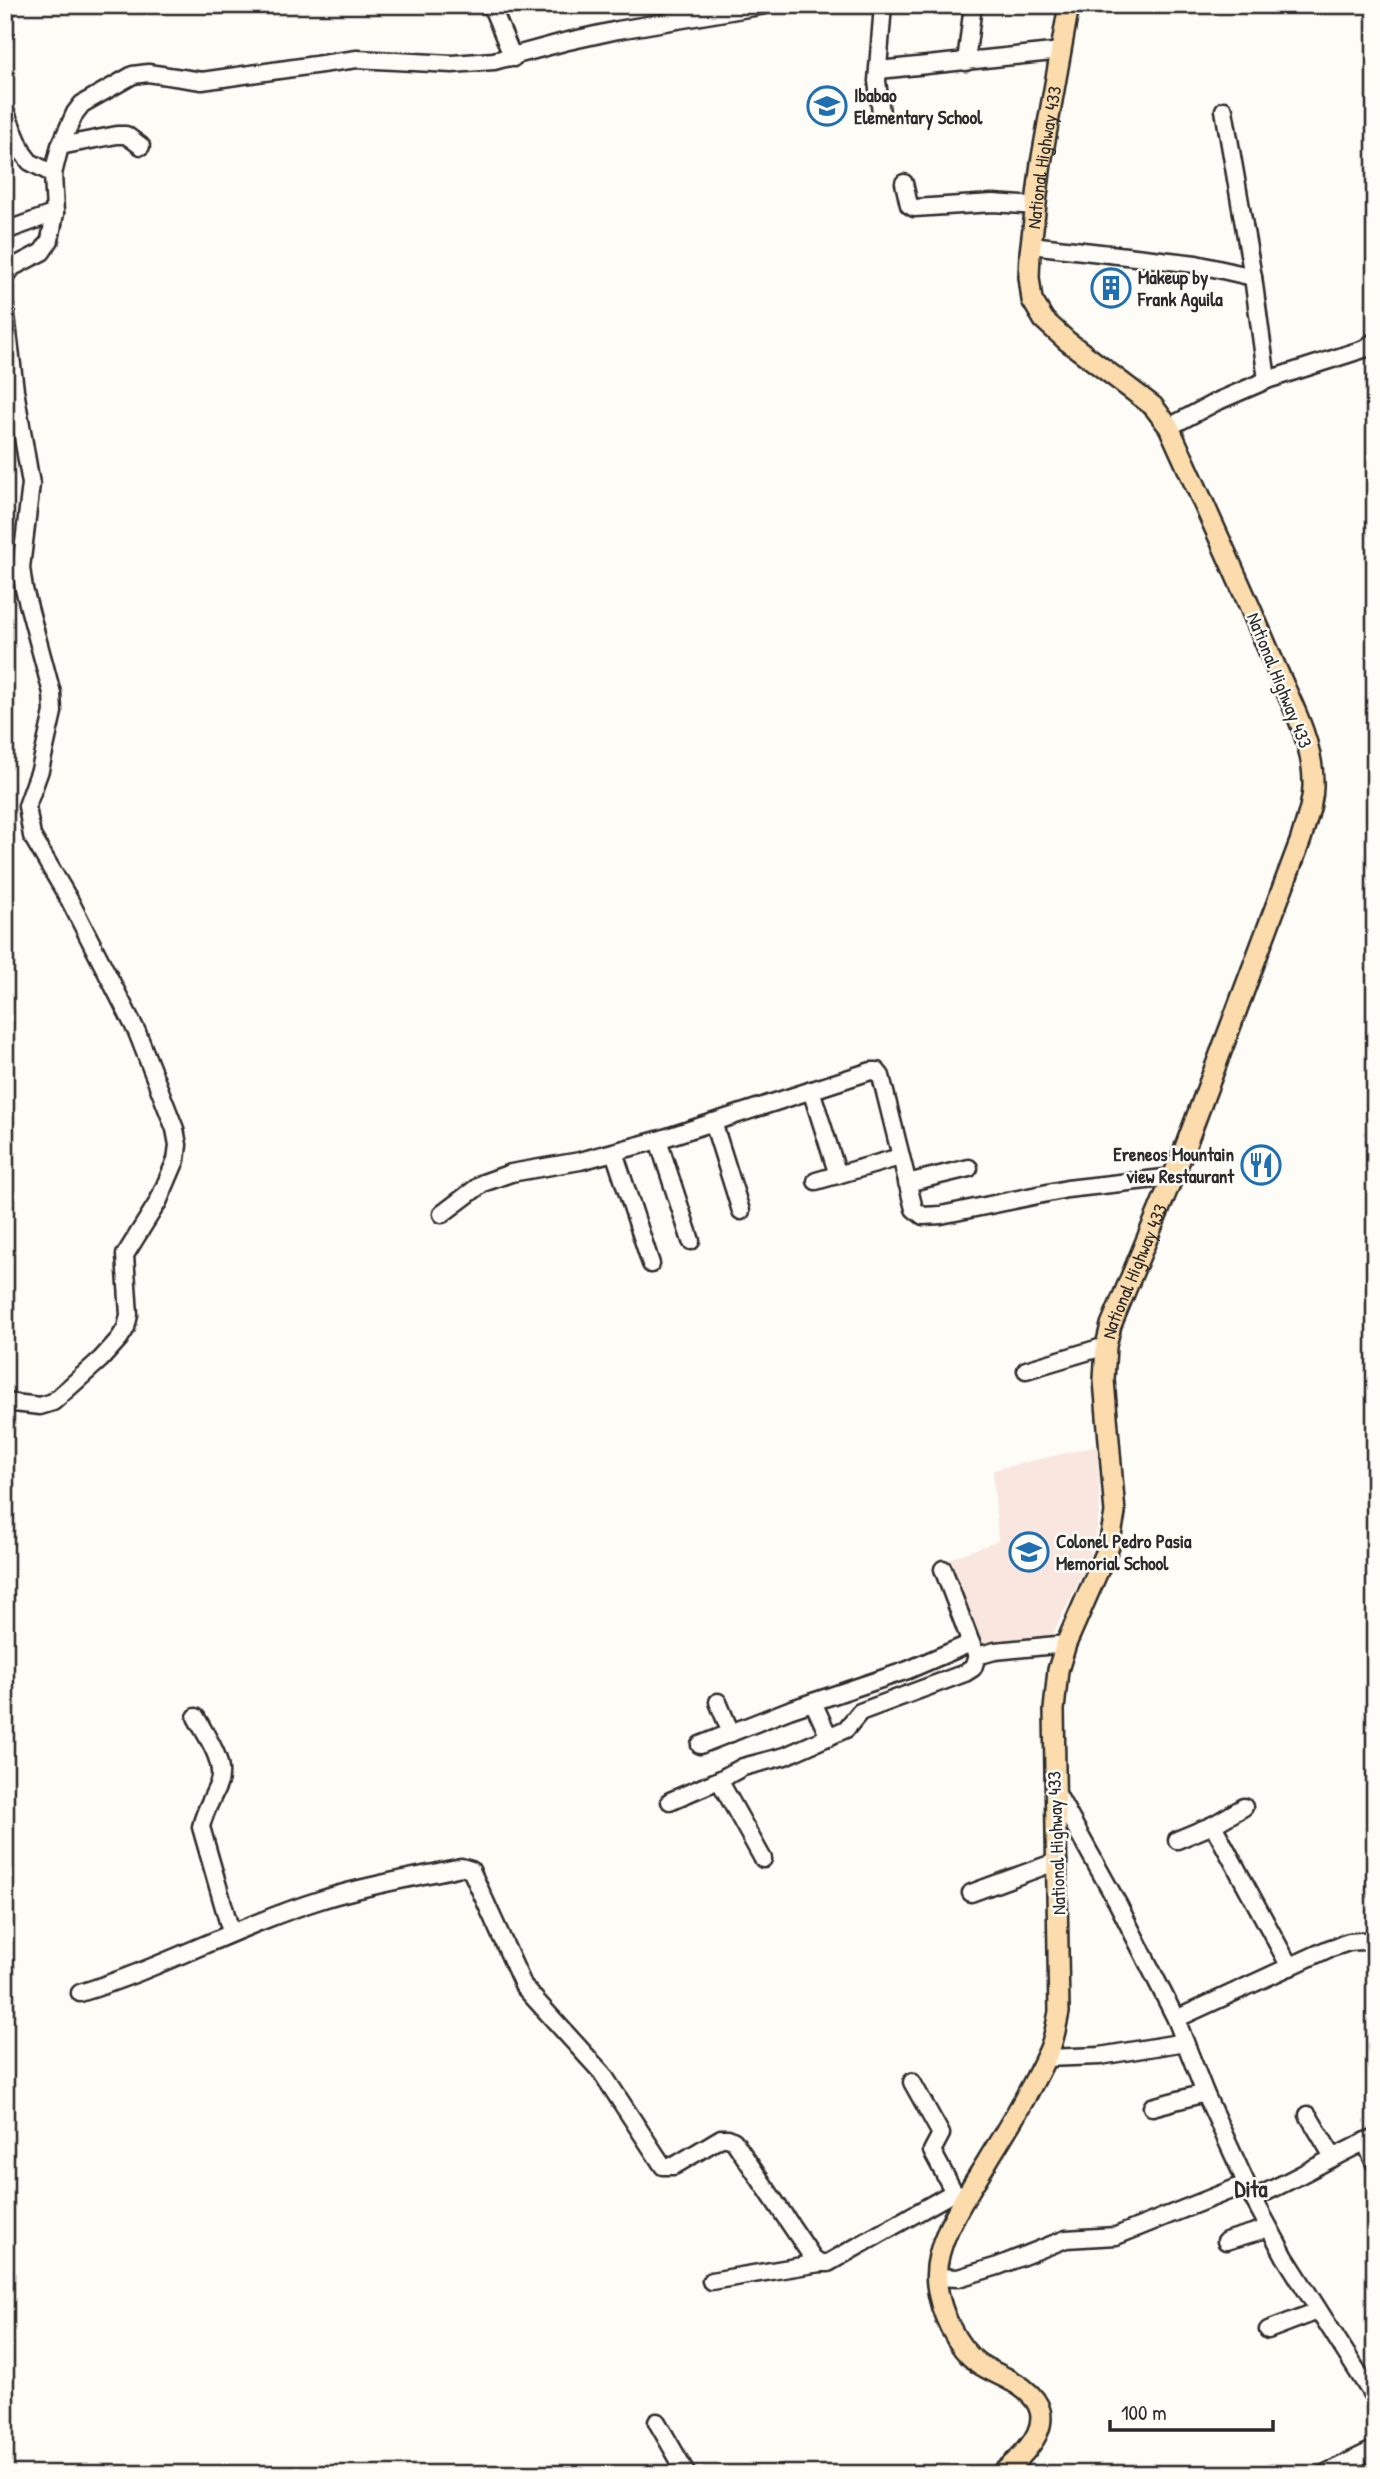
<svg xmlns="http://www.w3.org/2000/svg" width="1380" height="2479" font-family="'Patrick Hand',sans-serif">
<rect width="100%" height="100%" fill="#fdfcf7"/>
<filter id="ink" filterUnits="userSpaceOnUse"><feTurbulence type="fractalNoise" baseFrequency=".0143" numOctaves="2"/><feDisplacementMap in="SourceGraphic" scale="14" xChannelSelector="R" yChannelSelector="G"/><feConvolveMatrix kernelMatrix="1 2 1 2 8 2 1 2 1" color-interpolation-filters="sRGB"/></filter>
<g filter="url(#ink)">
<path fill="#f8e6df" d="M1097 1446 1100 1506 1096 1534 1087 1566 1045 1649 976 1656 938 1563 998 1541 993 1470Z"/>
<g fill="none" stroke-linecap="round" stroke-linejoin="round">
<g stroke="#2b2b2b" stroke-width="21">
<g id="minor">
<path d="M491 5 513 58"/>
<path d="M966 62 973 5"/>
<path d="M879 70 1062 51"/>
<path d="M5 111 23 153 30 162 53 174"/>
<path d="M881 113 877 81 883 5"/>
<path d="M60 146 117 135H126L141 146"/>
<path d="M904 183 909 205 914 208 993 203 1036 206"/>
<path d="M8 230 55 213"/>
<path d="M1031 245 1196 264 1253 277 1224 110"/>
<path d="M5 277 13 267 42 252 50 240 55 213 53 174 60 146 75 113 82 104 133 75 148 73 202 81 357 59 452 64 494 61 564 42 618 30 766 5"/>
<path d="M1253 277 1267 380"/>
<path d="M5 307 15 390 31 484 21 568 24 589 52 693 53 712 40 770 27 806 32 836 70 901 137 1032 175 1129 178 1145 176 1160 158 1202 125 1255 129 1315 126 1328 119 1339 101 1359 53 1402 40 1406 5 1402"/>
<path d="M1169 427 1216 402 1267 380 1364 349 1375 341"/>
<path d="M811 1090 838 1175"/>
<path d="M713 1122 741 1211"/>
<path d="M658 1140 691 1241"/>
<path d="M614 1152 651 1264"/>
<path d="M816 1181 900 1157"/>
<path d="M907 1183 969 1168"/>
<path d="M442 1214 483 1183 511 1173 580 1161 658 1140 871 1071H877L881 1076 914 1209 923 1216 941 1215 1067 1189 1173 1177"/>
<path d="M1026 1370 1106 1346"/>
<path d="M943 1569 971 1643"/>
<path d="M718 1702 731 1733"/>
<path d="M813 1702 829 1737"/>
<path d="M196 1717C206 1736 227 1763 218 1785 212 1799 204 1812 201 1827L231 1932"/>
<path d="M700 1745 789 1710 908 1670 971 1643 977 1656"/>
<path d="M1056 1792 1118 1904 1176 2019 1205 2093 1253 2198 1285 2257 1375 2399"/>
<path d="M670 1801 719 1780"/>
<path d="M1244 1807 1213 1825 1290 1967"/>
<path d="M1177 1840 1213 1825"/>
<path d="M763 1859 719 1780 743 1767 785 1756 846 1729 860 1712 965 1673 973 1668 977 1656 995 1651 1066 1644"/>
<path d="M971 1893 1058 1861"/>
<path d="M80 1993C162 1968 237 1926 320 1900 365 1885 414 1878 461 1867L471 1870 524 1987 602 2073 663 2166H674L721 2138H728L734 2141 813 2258 820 2263H828L954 2192 967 2196"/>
<path d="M1176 2019 1328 1949 1349 1942 1375 1940"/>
<path d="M1045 2058 1100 2056 1185 2042"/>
<path d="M912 2082 941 2134 932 2151 954 2192"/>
<path d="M1152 2107 1205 2093"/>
<path d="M1308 2115 1333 2157"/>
<path d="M1365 2141 1375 2164"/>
<path d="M1253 2198C1295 2180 1333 2156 1375 2137"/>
<path d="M1226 2241 1269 2228"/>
<path d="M936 2277 958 2278 998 2266 1066 2239 1116 2236 1246 2184"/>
<path d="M711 2281 820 2263"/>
<path d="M1268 2330 1318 2311"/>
<path d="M657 2422 687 2474"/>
<path d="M1324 2474 1375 2449"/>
</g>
</g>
<g stroke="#2b2b2b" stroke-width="24">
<g id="major">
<path id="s1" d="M1001 2474C1028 2452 1062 2418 1024 2389 1011 2378 992 2373 978 2363 956 2347 940 2311 937 2285 931 2242 970 2191 991 2155 1011 2123 1032 2088 1048 2053 1054 2041 1056 2026 1059 2012L1054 1710 1058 1670 1066 1644 1109 1546 1115 1513 1104 1380 1106 1346 1111 1325 1184 1150 1301 839C1306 821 1314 801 1313 782 1313 740 1289 699 1273 661 1240 582 1204 505 1169 427L1153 406 1067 341 1044 320 1032 300 1029 277 1030 253 1041 163 1069 5"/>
</g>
</g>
<use href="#minor" stroke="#fdfcf7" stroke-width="16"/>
<use href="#major" stroke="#fcdcac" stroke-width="19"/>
</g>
</g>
<defs>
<g id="school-ring" transform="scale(2.0125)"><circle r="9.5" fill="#fdfcf7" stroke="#1f6fb2" stroke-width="1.5"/><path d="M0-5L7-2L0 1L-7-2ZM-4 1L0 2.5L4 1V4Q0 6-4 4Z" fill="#1f6fb2"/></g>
<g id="building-ring" transform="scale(2.0125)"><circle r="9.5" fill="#fdfcf7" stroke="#1f6fb2" stroke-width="1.5"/><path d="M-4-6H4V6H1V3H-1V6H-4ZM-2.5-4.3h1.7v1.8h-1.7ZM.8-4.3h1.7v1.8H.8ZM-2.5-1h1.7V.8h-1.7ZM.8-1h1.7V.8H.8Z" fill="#1f6fb2"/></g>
<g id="restaurant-ring" transform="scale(2.0125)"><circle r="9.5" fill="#fdfcf7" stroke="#1f6fb2" stroke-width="1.5"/><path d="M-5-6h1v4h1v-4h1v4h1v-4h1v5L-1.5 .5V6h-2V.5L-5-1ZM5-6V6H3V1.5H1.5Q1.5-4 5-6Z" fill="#1f6fb2"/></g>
</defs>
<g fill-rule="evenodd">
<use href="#school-ring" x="827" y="106"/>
<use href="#building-ring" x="1111" y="288"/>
<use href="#restaurant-ring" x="1261" y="1165"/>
<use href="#school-ring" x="1029" y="1552"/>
</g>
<g text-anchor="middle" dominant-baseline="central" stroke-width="5" stroke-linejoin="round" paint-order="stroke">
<g font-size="19" font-weight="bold" fill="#2b2b2b" stroke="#fdfcf7" text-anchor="start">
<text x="854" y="95">Ibabao<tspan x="854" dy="22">Elementary School</tspan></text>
<text x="1138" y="277">Makeup by<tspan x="1138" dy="22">Frank Aguila</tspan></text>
<text x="1234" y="1154" text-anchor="end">Ereneos Mountain<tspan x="1234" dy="22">view Restaurant</tspan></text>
<text x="1056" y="1541">Colonel Pedro Pasia<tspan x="1056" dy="22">Memorial School</tspan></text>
</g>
<g font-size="19" fill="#2b2b2b" stroke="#fdfcf7">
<text stroke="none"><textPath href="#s1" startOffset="2548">National Highway 433</textPath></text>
<text transform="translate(1280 680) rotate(68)">National Highway 433</text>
<text stroke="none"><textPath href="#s1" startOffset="1309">National Highway 433</textPath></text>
<text transform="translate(1056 1843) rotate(-92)">National Highway 433</text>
</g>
<g font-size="23" font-weight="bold" fill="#2b2b2b" stroke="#fdfcf7">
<text x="1251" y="2188">Dita</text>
</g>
</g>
<rect width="1380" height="2479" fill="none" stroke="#fdfcf7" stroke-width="28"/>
<rect x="14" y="14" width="1352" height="2451" fill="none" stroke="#2b2b2b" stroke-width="2.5" filter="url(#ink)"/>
<path d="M1110 2420v10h163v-10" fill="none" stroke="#2b2b2b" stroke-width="3.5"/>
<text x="1121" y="2420" font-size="21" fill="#2b2b2b" stroke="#fdfcf7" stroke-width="5" paint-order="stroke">100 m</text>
</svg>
